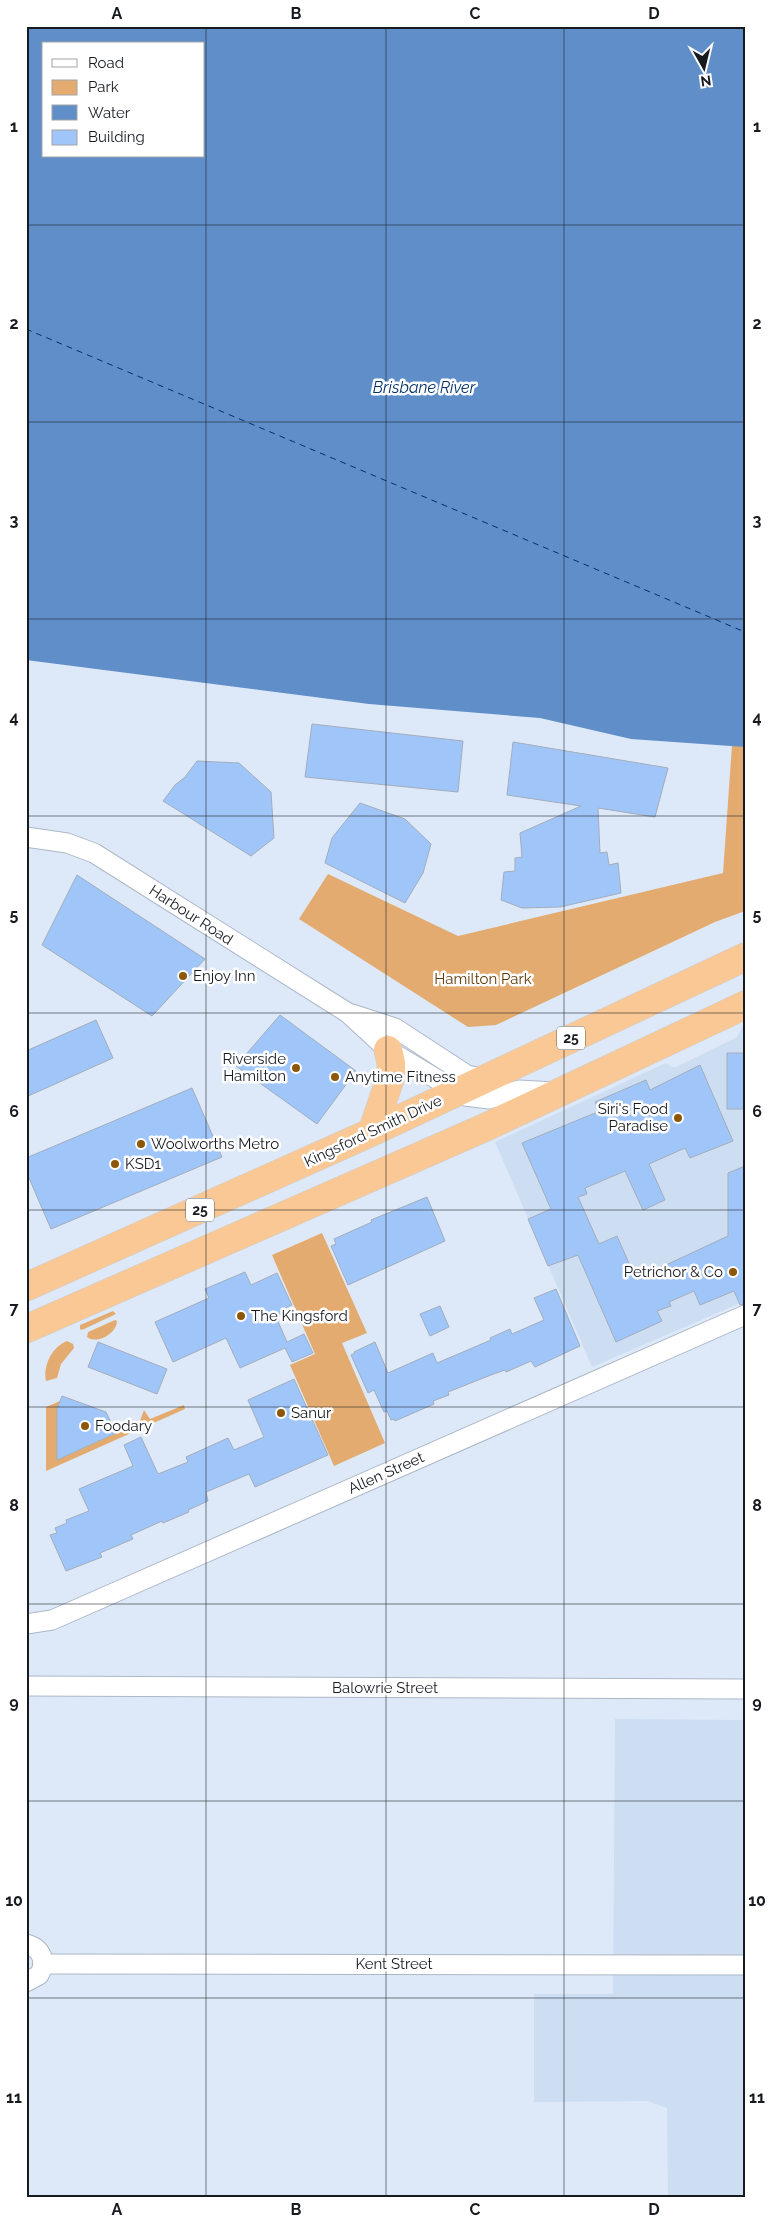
<svg xmlns="http://www.w3.org/2000/svg" width="771" height="2223" font-family="Raleway,sans-serif">
<rect width="100%" height="100%" fill="#dde9f8"/>
<g fill="#cddef3">
<path d="M745 1026V1301L592 1367 495 1142 666 1063 672 1067H676L737 1037 742 1027Z"/>
<path d="M615 1719 745 1720V2197H668L667 2108 647 2101 534 2102V1994H613Z"/>
</g>
<g fill="#e3ab70">
<path d="M732 745 745 747V911L715 922 496 1025 468 1027 299 919 328 874 458 936 723 873Z"/>
<path d="M322 1233 367 1333 342 1343 385 1443 334 1466 290 1365 315 1354 272 1255Z"/>
<path d="M113 1311 116 1314 82 1330 80 1329V1325Z"/>
<path d="M115 1320 117 1321C117 1333 97 1345 87 1337L88 1332Z"/>
<path d="M67 1341 73 1344 74 1348 61 1364 57 1378 46 1381C43 1365 52 1347 67 1341Z"/>
<path d="M60 1401 57 1409V1460L130 1427 137 1429 144 1410 150 1419 184 1405 185 1409 46 1471V1407Z"/>
</g>
<path fill="#5f8ec9" fill-rule="evenodd" d="M26 26H745V747L631 739 540 718 369 704 26 660ZM44 44H204V156H44Z"/>
<g fill="none" stroke-linecap="round" stroke-linejoin="round">
<path stroke="#003268" stroke-width="1" stroke-dasharray="6 5" stroke-linecap="butt" d="M26 329 745 632"/>
</g>
<g fill="#a0c6f9" stroke="#a2adbc">
<path d="M312 724 463 741 458 792 305 777Z"/>
<path d="M513 742 668 768 655 817 598 808 600 853 607 852 609 865 618 863 621 893 560 907 522 908 501 900 504 872 515 871V858L522 857 520 833 581 806 507 795Z"/>
<path d="M197 761 239 763 271 792 274 838 251 856 163 801 175 785 185 777Z"/>
<path d="M360 803 405 819 431 844 423 873 405 903 325 863 332 838Z"/>
<path d="M77 875 205 959 152 1016 42 945Z"/>
<path d="M280 1015 356 1071 317 1124 236 1066Z"/>
<path d="M96 1020 113 1058 26 1097V1051Z"/>
<rect x="727" y="1053" width="18" height="56"/>
<path d="M700 1065 733 1141 690 1158 685 1148 649 1164 665 1200 643 1210 625 1171 585 1188 587 1194 578 1197 599 1244 617 1236 636 1279 728 1236V1173L745 1166V1304L740 1305 734 1291 700 1305 694 1291 669 1302 671 1306 657 1311 662 1321 616 1342 578 1255 548 1266 528 1219 551 1209 522 1143 600 1111 595 1102 646 1080 650 1090Z"/>
<path d="M192 1088 222 1157 51 1229 26 1171V1158Z"/>
<path d="M427 1197 445 1241 348 1285 331 1246 336 1244 334 1239 372 1222 371 1220Z"/>
<path d="M245 1272 251 1285 277 1273 292 1305 283 1309 284 1313 276 1317 287 1342 304 1334 313 1353 292 1362 285 1348 240 1368 226 1338 173 1362 155 1322 209 1298 205 1289Z"/>
<path d="M556 1289 580 1346 535 1367 531 1361 506 1372 505 1370 491 1375 448 1392 449 1395 433 1401 434 1404 395 1421 394 1419 391 1420 387 1411 384 1412 374 1390 368 1393 351 1355 355 1353 354 1352 375 1342 388 1373 433 1353 437 1363 491 1340 490 1338 510 1329 512 1334 544 1320 534 1298Z"/>
<path d="M440 1306 449 1327 430 1336 420 1314Z"/>
<path d="M98 1342 167 1369 157 1394 88 1367Z"/>
<path d="M294 1379 328 1455 255 1487 249 1474 206 1492 208 1501 188 1510 189 1512 163 1523 162 1521 131 1535 133 1539 100 1553 102 1557 66 1571 50 1535 57 1533 55 1528 67 1523 66 1520 89 1511 79 1489 133 1466 124 1445 141 1437 158 1474 188 1462 186 1457 228 1438 234 1450 264 1437 248 1400Z"/>
<path d="M62 1396 106 1412 116 1433 57 1460V1409Z"/>
</g>
<g fill="none" stroke-linecap="round" stroke-linejoin="round">
<g stroke="#acb7c6" stroke-width="21">
<g id="minor">
<path d="M26 837 67 843 94 853 348 1013 388 1050 465 1096 489 1099 519 1090 555 1092"/>
<path d="M352 1014 395 1028 467 1075 485 1079"/>
<path d="M26 1624 52 1620 84 1606 745 1315"/>
<path d="M26 1686 745 1689"/>
<path d="M26 1944C42 1948 47 1962 39 1975L26 1982"/>
<path d="M43 1964 745 1965"/>
</g>
</g>
<g stroke="#cccdce" stroke-width="29">
<g id="trunk">
<path d="M372 1132 391 1076V1063L388 1050"/>
<path d="M26 1287 372 1132 745 957"/>
<path d="M26 1329 486 1127 745 1005"/>
</g>
</g>
<use href="#minor" stroke="#fff" stroke-width="19"/>
<use href="#trunk" stroke="#fac894" stroke-width="28"/>
</g>
<path fill="none" stroke="#171b20" stroke-width="1" stroke-opacity="0.55" d="M206 26V2197M386 26V2197M564 26V2197M26 225H745M26 422H745M26 619H745M26 816H745M26 1013H745M26 1210H745M26 1407H745M26 1604H745M26 1801H745M26 1998H745"/>
<g fill="#8d5709" stroke="#fff" stroke-width="2">
<circle cx="183" cy="976" r="5"/>
<circle cx="296" cy="1068" r="5"/>
<circle cx="335" cy="1077" r="5"/>
<circle cx="678" cy="1118" r="5"/>
<circle cx="141" cy="1144" r="5"/>
<circle cx="115" cy="1164" r="5"/>
<circle cx="733" cy="1272" r="5"/>
<circle cx="241" cy="1316" r="5"/>
<circle cx="281" cy="1413" r="5"/>
<circle cx="85" cy="1426" r="5"/>
</g>
<g text-anchor="middle" dominant-baseline="central" stroke-width="5" stroke-linejoin="round" paint-order="stroke">
<g fill="#fff" stroke="#5d5f63" stroke-width="1">
<rect x="557" y="1026.5" width="28" height="23" rx="4"/>
<rect x="186" y="1198.5" width="28" height="23" rx="4"/>
</g>
<g font-size="14" font-weight="bold" fill="#171b20">
<text x="571" y="1038">25</text>
<text x="200" y="1210">25</text>
</g>
<g font-size="15" fill="#171b20" stroke="#fff">
<text transform="translate(191 915) rotate(33)">Harbour Road</text>
<text transform="translate(373 1131) rotate(-25)">Kingsford Smith Drive</text>
<text transform="translate(386 1473) rotate(-24)">Allen Street</text>
<text x="385" y="1688">Balowrie Street</text>
<text x="394" y="1964">Kent Street</text>
</g>
<g font-size="15" fill="#171b20" stroke="#fff" text-anchor="start">
<text x="193" y="976">Enjoy Inn</text>
<text x="286" y="1059" text-anchor="end">Riverside<tspan x="286" dy="17">Hamilton</tspan></text>
<text x="345" y="1077">Anytime Fitness</text>
<text x="668" y="1109" text-anchor="end">Siri's Food<tspan x="668" dy="17">Paradise</tspan></text>
<text x="151" y="1144">Woolworths Metro</text>
<text x="125" y="1164">KSD1</text>
<text x="723" y="1272" text-anchor="end">Petrichor &amp; Co</text>
<text x="251" y="1316">The Kingsford</text>
<text x="291" y="1413">Sanur</text>
<text x="95" y="1426">Foodary</text>
</g>
<g font-size="15" fill="#603a08" stroke="#fff">
<text x="483" y="979">Hamilton Park</text>
</g>
<g font-size="16" font-style="italic" fill="#003268" stroke="#fff">
<text x="424" y="387">Brisbane River</text>
</g>
</g>
<rect width="771" height="2223" fill="none" stroke="#ffffff" stroke-width="55"/>
<rect x="42" y="42" width="162" height="115" fill="#ffffff" stroke="#a2a4a6"/>
<rect x="52" y="59" width="25" height="8" fill="#ffffff" stroke="#a2a4a6"/>
<text x="88" y="68" font-size="15" fill="#171b20">Road</text>
<rect x="52" y="80" width="25" height="15" fill="#e3ab70" stroke="#a2a4a6"/>
<text x="88" y="92" font-size="15" fill="#171b20">Park</text>
<rect x="52" y="105" width="25" height="15" fill="#5f8ec9" stroke="#a2a4a6"/>
<text x="88" y="118" font-size="15" fill="#171b20">Water</text>
<rect x="52" y="130" width="25" height="15" fill="#a0c6f9" stroke="#a2a4a6"/>
<text x="88" y="142" font-size="15" fill="#171b20">Building</text>
<g transform="translate(704 68) rotate(172)" stroke="#ffffff" stroke-width="4" paint-order="stroke">
<path d="M0-4L9 19L0 12L-9 19Z" fill="#171b20"/>
<text y="-8" font-size="14" font-weight="bold" text-anchor="middle" fill="#171b20">N</text>
</g>
<rect x="28" y="28" width="716" height="2168" fill="none" stroke="#171b20" stroke-width="2"/>
<g font-size="16" text-anchor="middle" font-weight="bold" fill="#171b20">
<text x="117" y="19">A</text>
<text x="296" y="19">B</text>
<text x="475" y="19">C</text>
<text x="654" y="19">D</text>
<text x="14" y="132">1</text>
<text x="757" y="132">1</text>
<text x="14" y="329">2</text>
<text x="757" y="329">2</text>
<text x="14" y="526">3</text>
<text x="757" y="526">3</text>
<text x="14" y="723">4</text>
<text x="757" y="723">4</text>
<text x="14" y="920">5</text>
<text x="757" y="920">5</text>
<text x="14" y="1117">6</text>
<text x="757" y="1117">6</text>
<text x="14" y="1314">7</text>
<text x="757" y="1314">7</text>
<text x="14" y="1511">8</text>
<text x="757" y="1511">8</text>
<text x="14" y="1708">9</text>
<text x="757" y="1708">9</text>
<text x="14" y="1906">10</text>
<text x="757" y="1906">10</text>
<text x="14" y="2103">11</text>
<text x="757" y="2103">11</text>
<text x="117" y="2215">A</text>
<text x="296" y="2215">B</text>
<text x="475" y="2215">C</text>
<text x="654" y="2215">D</text>
</g>
</svg>
